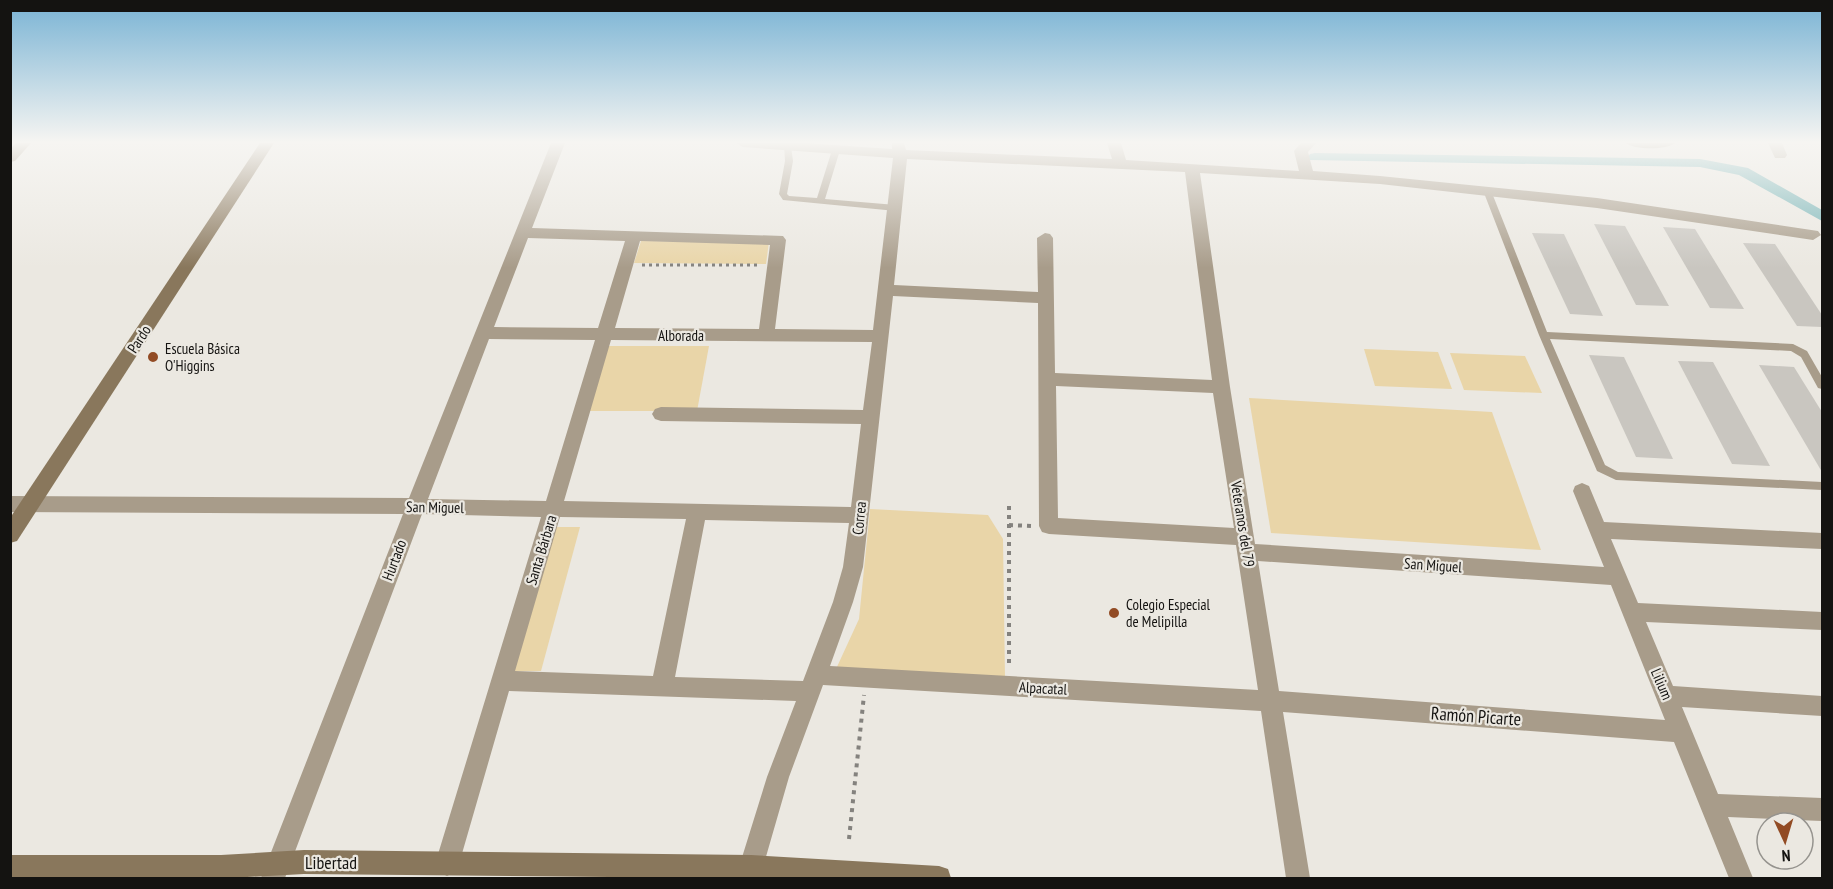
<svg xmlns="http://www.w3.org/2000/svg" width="1833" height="889" font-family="'PT Sans Narrow',sans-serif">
<rect width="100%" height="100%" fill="#ebe8e1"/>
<g fill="#e9d5a8">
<path d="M641 241 769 242 766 264 634 263Z"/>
<path d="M604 346H709L697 411H586Z"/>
<path d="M1364 349 1438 352 1452 389 1375 386Z"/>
<path d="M1450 353 1525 356 1542 393 1464 390Z"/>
<path d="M1249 398 1492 412 1541 550 1271 533Z"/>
<path d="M870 509 988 515 1003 539 1005 678 836 669 859 619Z"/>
<path d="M555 527H580L541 671H514Z"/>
</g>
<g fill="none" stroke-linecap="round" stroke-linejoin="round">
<path fill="#73b2b5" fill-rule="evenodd" d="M1315 153 1700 159 1748 168 1822 210V221L1739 175 1700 167 1310 160 1308 157 1310 154Z"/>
</g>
<g fill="#c9c6c0">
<path d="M1594 224 1625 226 1669 306 1636 305Z"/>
<path d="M1663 227 1695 229 1744 309 1710 308Z"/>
<path d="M1532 233 1564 234 1603 316 1570 314Z"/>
<path d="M1743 243 1775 244 1822 315V327L1797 326Z"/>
<path d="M1589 355 1624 357 1673 459 1636 457Z"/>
<path d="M1678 361 1713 362 1770 466 1732 464Z"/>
<path d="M1759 365 1794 367 1822 412V472Z"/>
</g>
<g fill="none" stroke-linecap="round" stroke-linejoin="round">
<path stroke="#84827e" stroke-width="3" stroke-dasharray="3 4" stroke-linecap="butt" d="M642 265H759"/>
<g stroke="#84827e" stroke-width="4" stroke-dasharray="4 5" stroke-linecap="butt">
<path d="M1009 506V668"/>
<path d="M1009 525 1031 526"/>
<path d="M849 839 864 695"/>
</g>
<g fill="#a89c8a" fill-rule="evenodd">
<path d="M784 144H790L791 146 793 161 787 194 789 196 817 198 832 150 836 148 840 150 825 199 896 205 900 208 896 211 783 200 779 194 785 161Z"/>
<path d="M1488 190 1492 193 1547 332 1793 344 1807 351 1822 377V389L1818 388 1801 357 1791 351 1550 339 1605 465 1618 472 1822 482V490L1616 480 1597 471 1539 335 1484 193Z"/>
</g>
<g fill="#a89c8a" fill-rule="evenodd">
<path d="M551 143H565L532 228 783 236 786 240 775 329 873 330 893 158 743 147 736 143H804L892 149V143H904L906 150 1112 159 1107 143H1121L1126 160 1299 171 1294 151 1301 143H1316L1308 152 1313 171 1380 176 1597 198 1818 231 1821 235 1813 240 1597 208 1380 184 1200 173 1230 387 1255 544 1604 567 1573 491 1575 486 1582 483 1589 486 1604 522 1822 533V549L1611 539 1638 603 1822 612V630L1646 622 1673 686 1822 696V716L1682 707 1718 794 1822 798V821L1728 817 1753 878H1729L1674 742 1283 712 1310 878H1286L1261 711 823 685 789 777 763 867 762 878H738L739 867 767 777 796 701 509 691 459 864 455 872 447 876 439 872 435 864 541 517 422 514 285 878H261L403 514 10 512V496L409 498ZM907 159 1185 172 1212 380 1055 373 1053 238 1050 234 1045 233 1037 238 1038 292 894 285ZM528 238 625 241 598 328 494 327ZM640 241 770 245 759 329 615 328ZM893 296 1038 303 1039 526 1042 532 1049 534 1236 545 1258 690 830 666 853 602 863 567ZM489 339 595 340 546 501 428 499ZM611 340 872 342 863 410 661 407 655 409 652 414 655 419 661 421 861 424 851 507 564 501ZM1056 386 1213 393 1234 528 1058 518ZM560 517 686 519 653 676 515 671ZM705 520 849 523 843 567 833 602 803 681 675 677ZM1258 561 1611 585 1665 720 1279 691Z"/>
<path d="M1768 143H1782L1787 155 1785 158H1775Z"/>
</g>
<g fill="#89775c" fill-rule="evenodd">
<path d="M16 143H31L15 161 10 162V149Z"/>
<path d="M260 143H274L17 541 10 543V518Z"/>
<path d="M1626 143H1675C1667 150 1634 150 1626 143Z"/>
<path d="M304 850 751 855 939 866 948 869 951 878H710L304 874 229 878H10V855H221Z"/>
</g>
</g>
<linearGradient id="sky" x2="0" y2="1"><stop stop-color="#79b3d4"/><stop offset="0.53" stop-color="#f6f5f2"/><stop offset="1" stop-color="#f6f5f2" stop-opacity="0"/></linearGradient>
<rect width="1833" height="268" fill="url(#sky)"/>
<g fill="#924b24" stroke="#ebe8e1" stroke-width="2">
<circle cx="153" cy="357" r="6"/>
<circle cx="1114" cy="613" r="6"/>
</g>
<g text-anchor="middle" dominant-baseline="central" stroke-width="4.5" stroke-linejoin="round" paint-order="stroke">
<g font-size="15" fill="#141311" stroke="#ebe8e1">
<text x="681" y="335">Alborada</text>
<text transform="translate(139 339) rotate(-57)">Pardo</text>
<text transform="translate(435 507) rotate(1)">San Miguel</text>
<text transform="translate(859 518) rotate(-84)">Correa</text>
<text transform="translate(1243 524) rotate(81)">Veteranos del 79</text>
<text transform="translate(541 550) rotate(-73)">Santa Bárbara</text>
<text transform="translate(394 560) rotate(-69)">Hurtado</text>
<text transform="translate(1433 565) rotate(4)">San Miguel</text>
<text transform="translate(1662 684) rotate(67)">Lilium</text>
<text transform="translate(1043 688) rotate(3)">Alpacatal</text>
</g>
<g font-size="15" fill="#141311" stroke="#ebe8e1" text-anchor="start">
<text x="165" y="348">Escuela Básica<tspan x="165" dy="17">O'Higgins</tspan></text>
<text x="1126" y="604">Colegio Especial<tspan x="1126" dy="17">de Melipilla</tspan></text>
</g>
<g font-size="18" fill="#141311" stroke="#ebe8e1">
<text transform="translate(1476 716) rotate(4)">Ramón Picarte</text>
<text x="331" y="862">Libertad</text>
</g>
</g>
<rect width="1833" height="889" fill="none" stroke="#141311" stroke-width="24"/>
<g transform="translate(1785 841) rotate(176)"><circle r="28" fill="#ebe8e1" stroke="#95938e" stroke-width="1.5"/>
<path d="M0-4.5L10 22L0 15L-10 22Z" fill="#924b24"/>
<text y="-9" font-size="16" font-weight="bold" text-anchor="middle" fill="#141311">N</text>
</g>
</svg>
